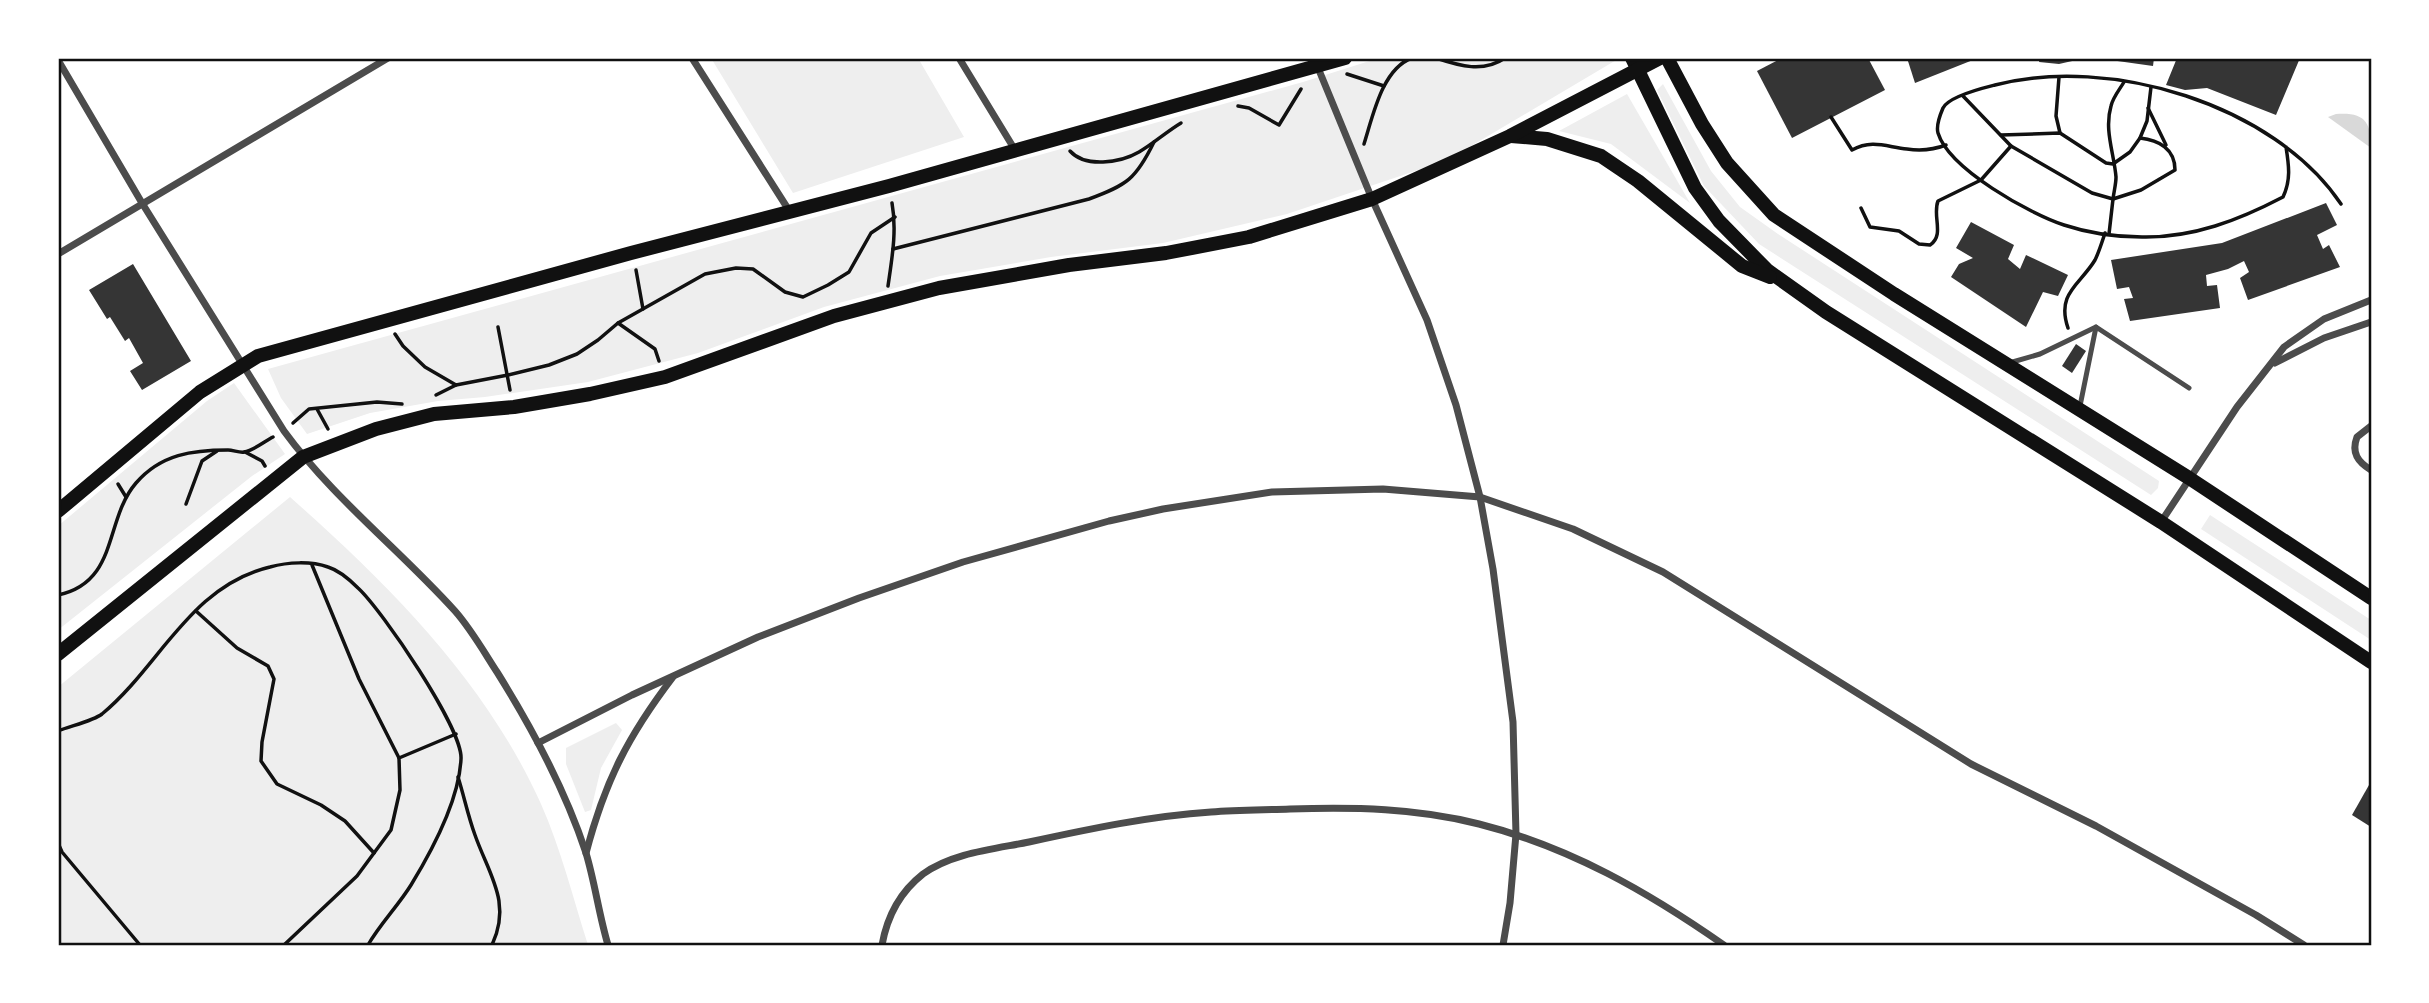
<svg xmlns="http://www.w3.org/2000/svg" width="2429" height="1003" font-family="'PT Sans',sans-serif">
<rect width="100%" height="100%" fill="#fff"/>
<g fill="#eee">
<path d="M711 58H918L964 137 793 193Z"/>
<path d="M1379 58 1618 59 1471 146 1427 167 1287 214 1163 243 1051 257 940 276 824 307 698 353 588 382 485 397 438 401 370 413 307 434 281 398 268 369 1303 82Z"/>
<path d="M1663 84 1711 171 1740 207 1778 234 2159 481 2158 488 2151 495 1759 244 1704 186 1657 90Z"/>
<path d="M1627 94 1690 203 1611 144 1559 131Z"/>
<path d="M234 383 285 454 252 476 58 630V526L207 401Z"/>
<path d="M290 497C390 586 485 680 541 804 561 849 573 898 588 945H58V687Z"/>
<path d="M2210 515 2371 620V640L2201 529Z"/>
<path d="M616 723 622 730 601 768 591 810 585 812 566 764V748Z"/>
</g>
<path fill="#d9d9d9" d="M2336 114C2365 112 2371 122 2371 148L2328 117Z"/>
<g fill="#353535">
<path d="M1782 58H1868L1885 90 1792 138 1757 71Z"/>
<path d="M1907 58H1978L1915 83Z"/>
<path d="M2040 58H2081V59L2059 64 2039 62Z"/>
<path d="M2096 58H2154L2153 66Z"/>
<path d="M2177 58H2300L2276 115 2207 88 2185 90 2166 85Z"/>
<path d="M2326 203 2337 225 2317 235 2323 249 2329 245 2340 267 2248 300 2240 278 2249 272 2244 261 2228 269 2206 275 2207 286 2217 285 2220 308 2130 321 2124 299 2133 298 2129 287 2117 289 2111 260 2222 243Z"/>
<path d="M1971 222 2014 245 2008 259 2020 269 2026 255 2068 275 2058 296 2043 292 2026 327 1951 277 1959 264 1973 258 1956 248Z"/>
<path d="M133 264 191 361 142 390 130 371 143 363 129 338 125 341 110 317 107 319 89 290Z"/>
<path d="M2076 344 2086 351 2072 373 2062 366Z"/>
<path d="M2369 785 2371 786V827L2352 815Z"/>
</g>
<g fill="none" stroke-linecap="round" stroke-linejoin="round">
<g stroke="#111" stroke-width="3.5">
<path d="M1436 58C1460 66 1483 73 1505 58"/>
<path d="M1347 74 1384 86"/>
<path d="M2059 77 2056 116 2060 133"/>
<path d="M1963 96 2011 146"/>
<path d="M1238 106 1249 108 1279 125 1301 89"/>
<path d="M2148 108 2166 145"/>
<path d="M1831 117 1852 150C1872 139 1887 147 1907 149 1921 151 1933 150 1946 145"/>
<path d="M2001 135 2060 133 2106 163 2113 164 2130 152 2140 138C2159 140 2175 149 2175 170L2141 190 2113 199C2114 191 2116 184 2116 177 2114 153 2104 130 2111 106 2113 97 2120 89 2124 82"/>
<path d="M2140 138 2147 121 2151 87"/>
<path d="M1364 144C1373 116 1382 69 1412 58"/>
<path d="M2286 147C2289 166 2291 180 2283 197 2239 220 2193 238 2142 237 2116 237 2088 233 2064 225 2030 214 1949 169 1938 133 1936 126 1940 115 1943 108 1949 96 1983 88 1995 85 2109 55 2274 104 2341 204"/>
<path d="M1070 151C1085 168 1120 163 1139 152 1153 144 1166 132 1181 123"/>
<path d="M1861 208 1870 227 1899 231 1919 244 1930 245C1945 235 1932 216 1938 201L1981 180 2011 146 2092 193 2113 199 2109 234"/>
<path d="M893 249 1089 199C1127 185 1136 179 1154 142"/>
<path d="M636 270 643 309"/>
<path d="M888 286C892 258 897 231 892 203"/>
<path d="M618 323 655 349 659 361"/>
<path d="M498 327 510 390"/>
<path d="M2068 328C2056 293 2080 285 2095 260 2099 252 2102 242 2105 233"/>
<path d="M395 334 403 346 425 367 456 385 508 375 549 365 577 354 598 340 618 323 705 274 736 268 753 269 785 292 803 297 828 285 849 272 871 233 895 217"/>
<path d="M436 395 456 385"/>
<path d="M317 409 328 429"/>
<path d="M293 423 309 409 377 402 402 404"/>
<path d="M245 452 262 461 265 466"/>
<path d="M118 484 126 497"/>
<path d="M186 504 202 461 217 451"/>
<path d="M312 565 359 679 399 758"/>
<path d="M58 595C119 582 104 520 136 483 161 454 193 450 228 450 233 450 240 453 244 452 253 451 265 441 273 437"/>
<path d="M196 611 237 648 268 666 274 679 262 742 261 761 277 784 321 805 345 821 374 853"/>
<path d="M58 731C70 726 93 721 102 714 160 666 190 586 270 567 288 562 311 561 328 567 338 570 351 581 358 588 382 610 463 729 461 759 459 801 433 849 411 885 398 906 380 924 368 945"/>
<path d="M458 777C464 796 468 816 475 835 489 875 512 902 492 945"/>
<path d="M58 843 62 852 140 945"/>
<path d="M284 945 357 876 391 830 400 790 399 758 456 734"/>
</g>
<g stroke="#4c4c4c" stroke-width="5">
<path d="M2009 363 2040 354 2096 327"/>
<path d="M2080 406 2096 327 2189 388"/>
</g>
<g stroke="#4c4c4c" stroke-width="7">
<path d="M692 58 790 212"/>
<path d="M959 58 1015 150"/>
<path d="M1314 58 1372 199 1427 320 1456 405 1480 497 1493 569 1513 722 1516 834 1510 903 1503 945"/>
<path d="M58 60 142 203 284 431C333 498 399 549 455 611 471 629 484 652 497 672 532 728 565 789 586 853 595 883 599 915 608 945"/>
<path d="M58 254 388 58"/>
<path d="M2275 363 2324 338 2371 322"/>
<path d="M2371 426 2357 437C2351 453 2358 462 2371 470"/>
<path d="M2161 522 2237 407 2284 347 2324 319 2371 300"/>
<path d="M538 743 632 695 758 637 859 598 963 562 1109 521 1163 509 1272 492 1383 489 1480 497 1573 529 1663 572 1971 764 2096 826 2256 915 2304 945"/>
<path d="M586 853C605 781 628 736 673 677"/>
<path d="M882 945C887 917 900 892 923 874 952 853 994 849 1029 842 1089 829 1150 816 1211 812 1237 810 1264 810 1290 809 1354 807 1417 808 1479 824 1570 847 1648 892 1724 945"/>
</g>
<g stroke="#111" stroke-width="14">
<path d="M1632 58 1695 188 1719 221 1767 270 1826 312 2161 522 2371 662"/>
<path d="M1667 58 1702 124 1727 163 1774 215 1894 294 2189 478 2371 598"/>
<path d="M1511 136 1547 139 1601 156 1638 181 1742 266 1770 277"/>
<path d="M58 511 200 392 258 356 631 253 889 186 1345 58"/>
<path d="M58 654 303 457 376 429 434 414 514 407 590 394 665 377 834 316 939 288 1069 265 1166 253 1249 237 1372 199 1510 136 1660 58"/>
</g>
</g>
<rect width="2429" height="1003" fill="none" stroke="#ffffff" stroke-width="119"/>
<rect x="60" y="60" width="2310" height="884" fill="none" stroke="#111" stroke-width="2.5"/>
</svg>
